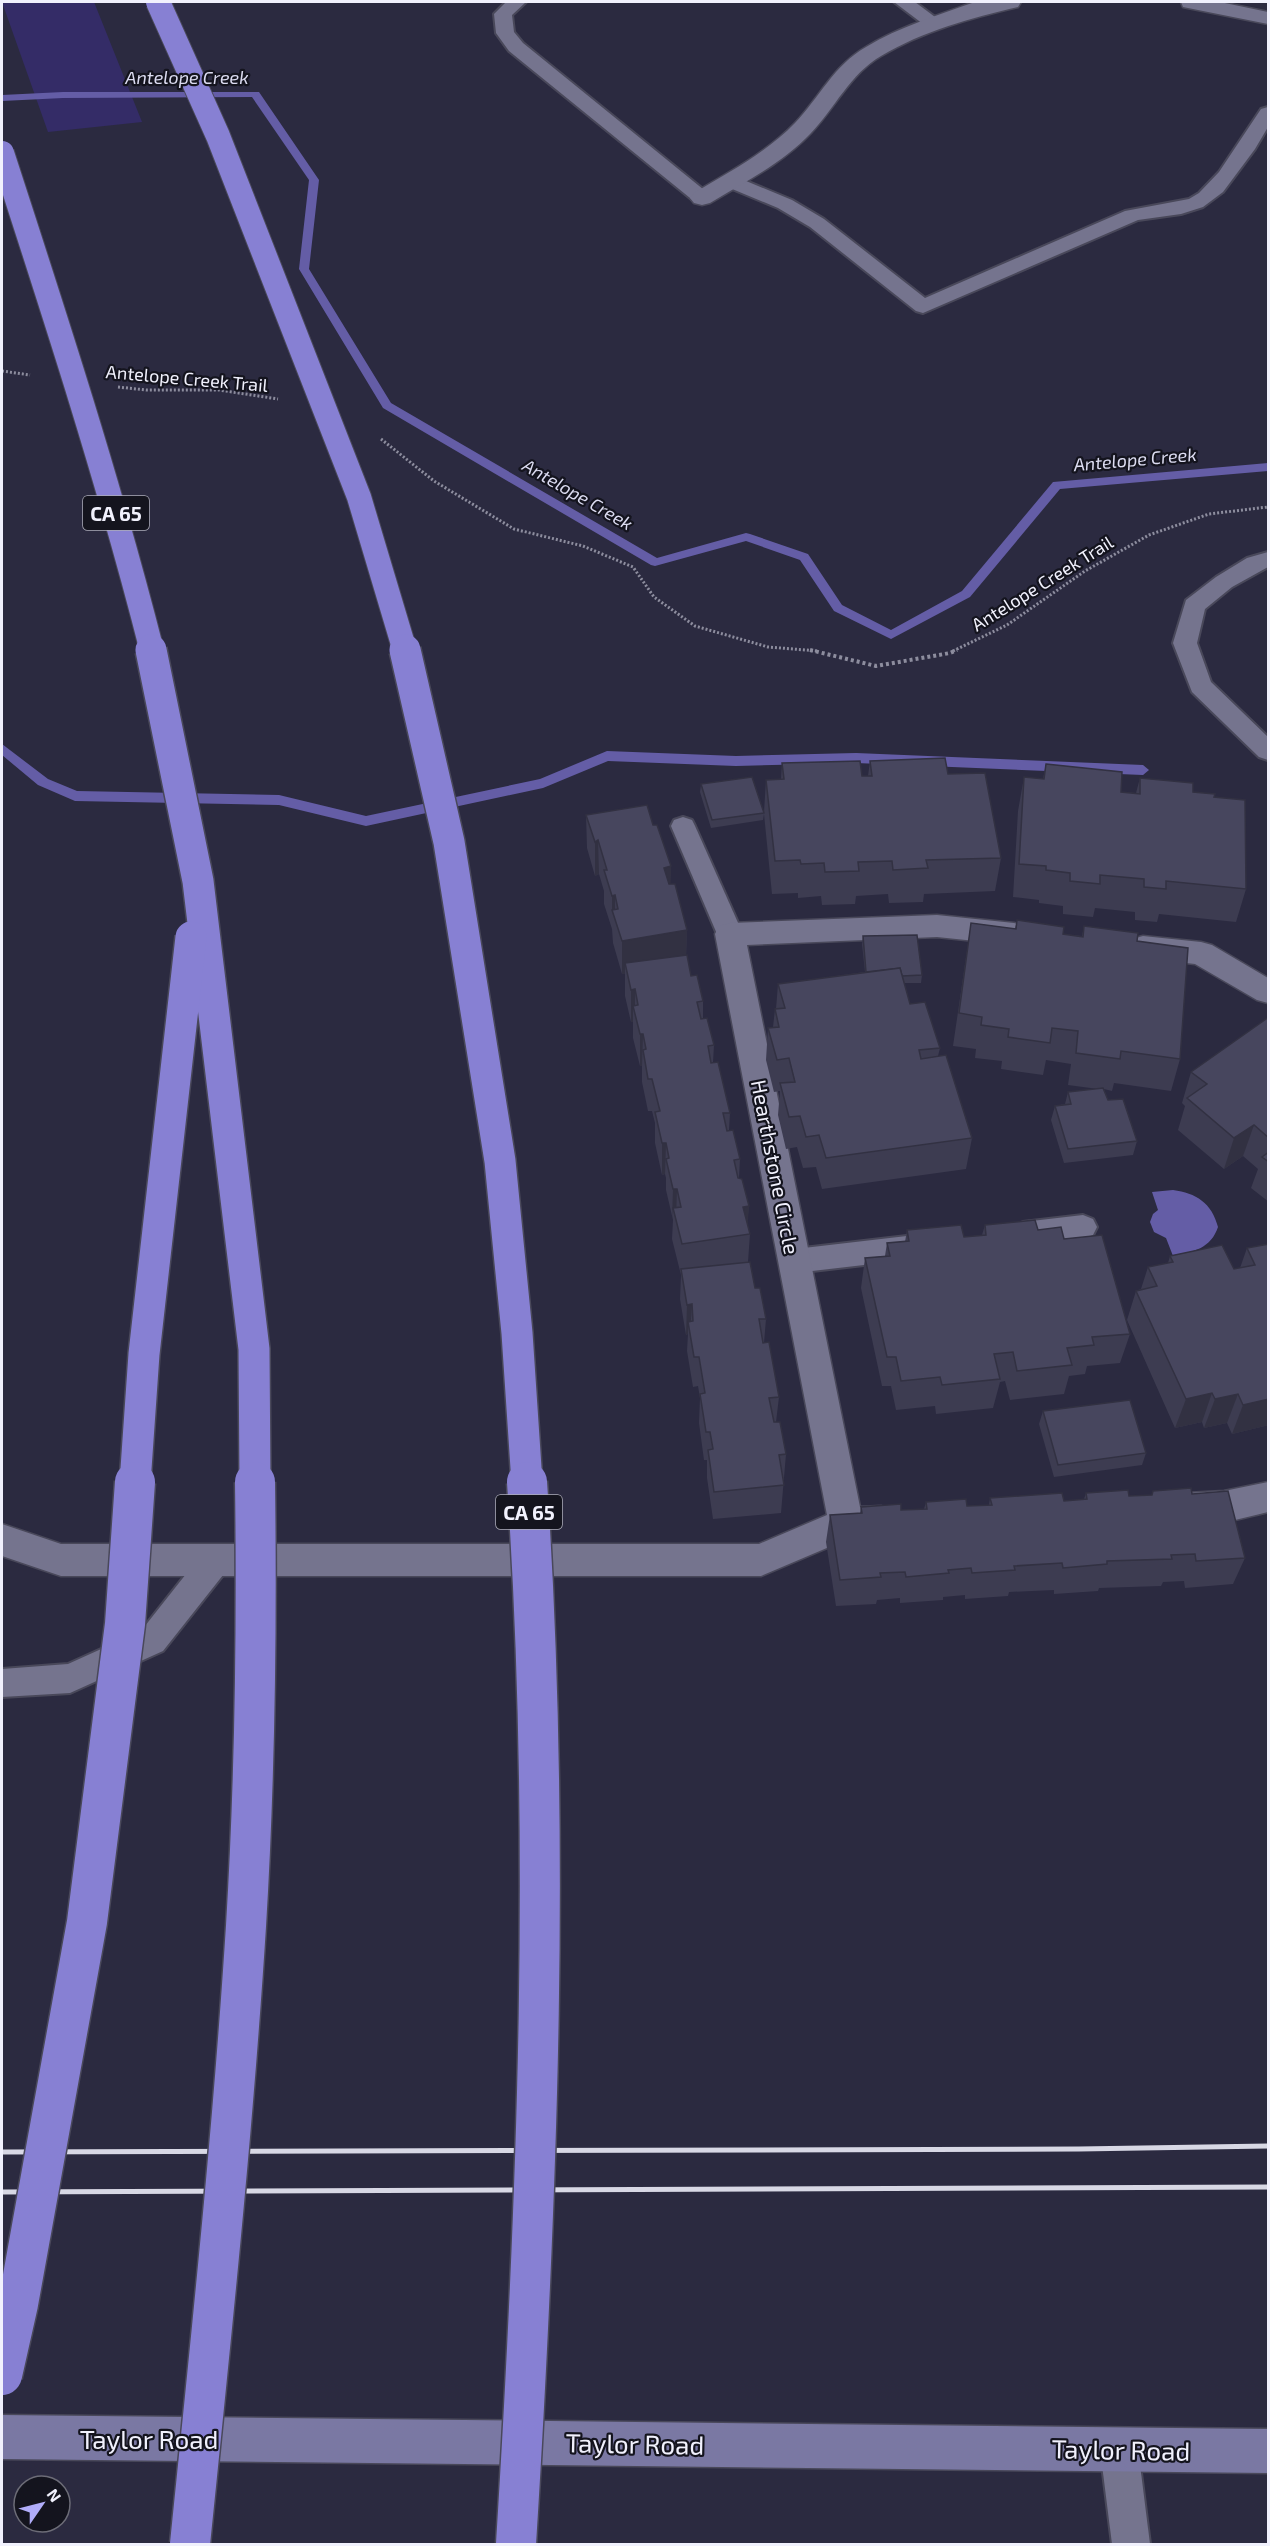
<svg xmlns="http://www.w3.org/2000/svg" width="1270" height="2546" font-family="'Exo 2',sans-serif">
<rect width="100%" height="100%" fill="#2b2a40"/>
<path fill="#342c67" d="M2 2H94L142 122 48 132Z"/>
<path fill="#645da6" d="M1173 1190C1196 1193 1212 1203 1218 1227 1211 1248 1194 1252 1173 1256L1166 1238 1154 1232 1150 1222 1153 1214 1158 1210 1152 1192Z"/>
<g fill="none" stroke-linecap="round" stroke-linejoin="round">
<g fill="#645da6" fill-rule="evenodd">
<path d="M63 92H259L319 180 309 269 391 403 657 558 746 533 750 534 808 554 842 605 891 630 962 591 1053 482 1268 463V471L1060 489 970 597 891 639 834 611 800 560 746 541 655 566 651 565 383 408 299 269 309 180 252 97 63 98 2 101V95Z"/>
<path d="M2 744 48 779 77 791 279 795 366 816 540 779 607 751 736 756 856 753 1143 765 1149 770 1143 775 856 763 736 766 608 761 543 788 366 826 279 805 75 801 38 785 2 755Z"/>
</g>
<g stroke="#49485a" stroke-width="4">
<g id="service">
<path d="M506 2H526L512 15 514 32 523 43 709 194 712 198 709 202H695L509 51 496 33 494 14Z"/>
<path d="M894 2H915L943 23 941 27H927Z"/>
<path d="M1268 107V127L1255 149 1223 192 1203 207 1181 214 1138 220 923 313 916 311 810 227 778 208 725 186 722 182 725 178H739L792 200 824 219 925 298 1125 211 1189 199 1199 193 1219 172 1261 109Z"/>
<path d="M1268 552V567L1232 587 1205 609 1197 643 1211 682 1268 737V760L1259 757 1192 692 1173 643 1186 600 1216 577 1247 558Z"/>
<path d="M683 817 692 820 695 826 743 934 739 941 730 944 721 941 717 934 671 826 674 820Z"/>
<path d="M1083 1215 1093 1219 1097 1227 1093 1235C1074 1242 1032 1249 1013 1242L1009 1234 1013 1226 1023 1222Z"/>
<path d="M924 1234 934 1238 938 1246 934 1254 924 1258 795 1273 785 1269 781 1261 785 1253 795 1249Z"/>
<path d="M216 1546 227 1550 231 1560 227 1570 163 1651 70 1693 2 1697V1669L68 1664 141 1631 205 1550Z"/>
<path d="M1119 2430 1132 2436 1138 2449 1150 2544H1112L1100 2449 1106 2436Z"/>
</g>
</g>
<g stroke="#49485a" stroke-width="3">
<g id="minor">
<path d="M975 2H1021L1018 7C971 18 923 31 881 56 850 74 835 108 811 133 783 163 745 182 710 203L702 205 694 203 690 198 694 193C729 172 766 153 795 123 819 98 834 65 866 47 899 27 938 15 975 2Z"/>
<path d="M1181 2H1220L1268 12V24L1183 7Z"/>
<path d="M937 915 1014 923 1025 926 1029 934 1025 942 1014 945 937 937 747 945 860 1507 881 1506 893 1511 899 1522 893 1533 881 1538 848 1539 761 1576H61L2 1556V1524L61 1544H759L827 1515 715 934 719 926 730 923Z"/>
<path d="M1143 936 1201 942 1212 945 1268 978V1003L1257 1000 1195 964 1143 958 1132 955 1128 947 1132 939Z"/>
<path d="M1268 1482V1512C1238 1519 1204 1531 1175 1520L1169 1509 1175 1498 1187 1493 1224 1491Z"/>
</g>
</g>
<g stroke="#49485a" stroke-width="3">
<path id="secondary" d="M2 2415 1268 2429V2473L2 2459Z"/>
</g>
<g stroke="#8d8d9e" stroke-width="3" stroke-dasharray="2 2" stroke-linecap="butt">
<path d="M2 371 30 375"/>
<path d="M118 387 146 390H219L278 399"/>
<path d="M381 439 434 481 514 529 583 546 633 567 654 597 695 626 768 647 818 651"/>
<path d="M953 651 1007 625 1085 571 1149 535 1209 514 1268 507"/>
</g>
<path stroke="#8d8d9e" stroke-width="4" stroke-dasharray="3 3" stroke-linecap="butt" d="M810 650 876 666 950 653 957 650"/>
<use href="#service" fill="#75748e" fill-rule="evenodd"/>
<use href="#minor" fill="#75748e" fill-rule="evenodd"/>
<use href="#secondary" fill="#7a78a3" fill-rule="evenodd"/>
<g stroke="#d8d8e5" stroke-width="5">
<path d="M2 2152 1079 2149 1268 2146"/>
<path d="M2 2192 1268 2187"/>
</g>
<g stroke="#49485a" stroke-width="26" stroke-linecap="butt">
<g id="motorway-bridge-far2">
<path d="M158 2 218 136 359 497 405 651"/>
<path d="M2 153C56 319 109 482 152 651"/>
</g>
</g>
<g stroke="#49485a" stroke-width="34" stroke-linecap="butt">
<g id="motorway-bridge-far1">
<path d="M151 650 198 881 254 1349 255 1483"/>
<path d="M405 650 449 842 500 1161 517 1333 527 1483"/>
<path d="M135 1483 144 1354 191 937"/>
</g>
</g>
<g stroke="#49485a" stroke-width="43" stroke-linecap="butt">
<g id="motorway-bridge">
<path d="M2 2375 18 2304 87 1922 125 1624 135 1482"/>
<path d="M190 2544C211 2338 233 2132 246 1926 255 1778 257 1629 255 1482"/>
<path d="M516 2544C538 2191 551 1835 527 1482"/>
</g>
</g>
<use href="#motorway-bridge-far2" stroke="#8780d3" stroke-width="24"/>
<use href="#motorway-bridge-far1" stroke="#8780d3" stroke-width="31"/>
<use href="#motorway-bridge" stroke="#8780d3" stroke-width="40"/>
</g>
<g fill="#3d3c51">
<path d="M870 761 948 774 1001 858 995 891 924 894 923 902 889 903 888 894 856 896 855 904 822 905 821 896 798 898V893L772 894 764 814 763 820 711 828 700 792 701 784 764 812 766 780 781 779 782 763 862 776H868Z"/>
<path d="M1046 764 1121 792 1136 793 1140 778 1214 797 1246 889 1236 922 1159 914 1157 922 1135 920V912L1095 908 1093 917 1063 914V906L1039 903V900L1013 897 1018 811 1024 777 1043 779Z"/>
<path d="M586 815 653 825 671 866 670 884 687 930 686 955 691 976 703 1001V1019L714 1045 713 1063 730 1113 729 1130 740 1159 739 1178 749 1206 747 1224 750 1234 748 1262 755 1288 766 1319 764 1343 779 1397 776 1422 786 1454 781 1513 713 1519 707 1478V1460H704L699 1423 700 1398 698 1386 693 1387 687 1351 688 1334 686 1335 680 1299 681 1275 672 1239 673 1220 666 1190V1178L665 1174 662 1175 655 1143V1123L652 1111H648L642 1082V1066H640L633 1038V1022H631L625 996V974H622L613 943 612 929 604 904V891L599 874 595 876 587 848Z"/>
<path d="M1017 920 1063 934 1082 936 1084 926 1137 941 1180 1059 1171 1091 1114 1083 1112 1091 1104 1089 1108 1100 1137 1141 1133 1155 1064 1163 1051 1120 1055 1106 1065 1104 1068 1092 1098 1089 1068 1085 1071 1064 1046 1060 1043 1075 1001 1069 1002 1061 975 1058 976 1049 953 1046 971 923 1015 929Z"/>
<path d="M863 936 922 975 921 983H904L910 1004 940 1048 938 1056 972 1138 966 1169 822 1189 816 1167 803 1168 797 1147 786 1149 778 1115 780 1091 774 1092 766 1060 768 1028 773 1027 775 1009H776L778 984 865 972 862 944Z"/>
<path d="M1269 1017V1202L1251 1188 1258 1169 1243 1156 1224 1169 1178 1130 1185 1106 1182 1103 1191 1072Z"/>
<path d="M985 1225 1038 1230 1064 1239 1130 1334 1120 1363 1087 1366 1085 1374 1069 1376 1064 1394 1010 1400 1005 1381 1000 1382 993 1408 936 1414 935 1406 896 1410 891 1386H882L861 1288 865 1258 885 1256 887 1243 905 1242 907 1230 964 1237 982 1235Z"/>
<path d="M1269 1244V1425L1232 1434 1227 1423 1204 1428 1202 1422 1175 1428 1127 1320 1136 1291 1141 1289 1148 1267 1168 1263 1170 1256 1234 1269 1240 1268 1247 1248Z"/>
<path d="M1043 1411 1146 1453 1142 1465 1054 1477 1039 1424Z"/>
<path d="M1153 1491 1192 1494 1245 1558 1233 1584 1185 1588 1184 1581 1163 1582 1161 1586 1099 1588 1098 1591 1054 1594V1590L1009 1592 1008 1596 965 1599V1595L943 1597V1600L900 1603V1598L877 1600 876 1604 836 1606 826 1542 830 1515 860 1513 861 1507 901 1510 924 1509 926 1502 967 1506 989 1505 990 1498 1064 1501 1084 1499 1086 1493 1129 1496 1152 1495Z"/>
</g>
<g fill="#323142">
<path d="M598 840 599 874 595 876V842Z"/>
<path d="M671 866 670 900 664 868Z"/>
<path d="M615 895V918L612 910V930V896Z"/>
<path d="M687 930 686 963H625V974H622V941Z"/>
<path d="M635 989V1013L633 1006V1022H631V990Z"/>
<path d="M640 1034H643L642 1066H640Z"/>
<path d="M1254 1125 1243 1156 1224 1169 1234 1138Z"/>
<path d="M662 1143H666L665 1174 662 1175Z"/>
<path d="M673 1189H677L676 1219 673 1208 672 1220Z"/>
<path d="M749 1206 747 1235 743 1207Z"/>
<path d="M692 1304 690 1333 688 1322V1334L686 1335 687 1305Z"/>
<path d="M1212 1393 1202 1422 1175 1428 1186 1399Z"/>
<path d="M1238 1394 1227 1423 1204 1428 1215 1399Z"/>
<path d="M1269 1399V1425L1232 1434 1243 1405Z"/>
</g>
<g fill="#47465e" stroke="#323142" stroke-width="1.5">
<path d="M945 758 948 774 985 773 1001 858 926 860 928 868 893 870 892 861 858 862 859 871 825 872 824 863 801 864 800 860 775 861 766 780 784 779 782 763 860 761 862 776H872L870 761Z"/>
<path d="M1046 764 1122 772 1121 792 1140 794V778L1193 783V792L1215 794 1214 797 1245 800 1246 889 1166 881V889L1144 887V879L1100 875V884L1070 881V873L1046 870V866L1019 864 1024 777 1044 779Z"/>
<path d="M752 777 764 813 712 820 701 784Z"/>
<path d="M647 805 653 825H657L671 866 664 868 669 884H675L687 930 622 941 612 910 618 909 615 895 612 896 604 870H607L598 840 595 842 586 815Z"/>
<path d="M1017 920 1064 927 1063 934 1083 937 1084 926 1138 933 1137 941 1188 948 1180 1059 1121 1051 1120 1059 1076 1053 1078 1031 1052 1028 1050 1043 1008 1037 1009 1029 981 1025 982 1017 959 1013 971 923 1016 929Z"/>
<path d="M917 935 922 975 902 976 900 968 866 972 863 936Z"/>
<path d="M687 955 691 976 697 975 703 1001 697 1002 701 1019 707 1018 714 1045 708 1046 711 1063 718 1062 730 1113H723L727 1131 733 1130 740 1159 734 1160 738 1178 742 1179 749 1206 743 1207 750 1234 682 1244 673 1208 681 1207 677 1189H673L666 1159 669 1158 666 1143H662L655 1112 660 1111 652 1079H648L643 1050 646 1049 643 1034H640L633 1006 638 1005 635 989 631 990 625 963Z"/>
<path d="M900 968 910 1004 925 1002 940 1048 919 1050 921 1059 946 1055 972 1138 826 1158 819 1135 806 1137 800 1116 789 1117 780 1083 795 1082 789 1058 777 1060 768 1028 779 1027 775 1009 785 1008 778 984Z"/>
<path d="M1269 1017V1138L1254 1125 1234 1138 1187 1098 1207 1084 1191 1072Z"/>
<path d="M1103 1088 1108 1100 1123 1099 1137 1141 1068 1149 1055 1106 1071 1104 1068 1092Z"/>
<path d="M1269 1152V1162L1262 1157Z"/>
<path d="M1035 1220 1038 1230 1061 1227 1064 1239 1102 1235 1130 1334 1092 1337 1094 1345 1067 1348 1072 1365 1017 1371 1013 1352 994 1354 1000 1379 942 1385 940 1377 901 1381 896 1357H887L865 1258 890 1256 887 1243 909 1241 907 1230 961 1225 964 1237 986 1235 985 1225Z"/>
<path d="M1269 1244V1399L1243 1405 1238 1394 1215 1399 1212 1393 1186 1399 1136 1291 1157 1286 1148 1267 1173 1262 1170 1256 1222 1245 1234 1269 1255 1265 1247 1248Z"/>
<path d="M750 1262 755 1288H760L766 1319H759L763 1343 769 1342 779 1397 769 1398 774 1422H780L786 1454 779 1455 784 1485 714 1492 708 1450 713 1449 710 1432H706L700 1394 705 1393 699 1357H694L688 1322 693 1321 692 1304 687 1305 681 1269Z"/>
<path d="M1130 1400 1146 1453 1058 1465 1043 1411Z"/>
<path d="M1191 1488 1192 1494 1228 1491 1245 1558 1196 1561 1195 1554 1171 1555 1172 1559 1107 1561V1564L1063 1568 1062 1563 1014 1566 1015 1570 972 1573 971 1568 948 1570 949 1573 906 1577 905 1572 880 1573 881 1577 840 1580 830 1515 862 1513 861 1507 901 1504V1510L927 1509 926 1502 966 1499 967 1506 992 1505 990 1498 1062 1493 1064 1501 1087 1499 1086 1493 1128 1490 1129 1496 1152 1495 1153 1491Z"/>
</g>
<g text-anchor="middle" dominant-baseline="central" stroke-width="4.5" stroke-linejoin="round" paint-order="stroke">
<g font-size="18" font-style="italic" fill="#dcdcf1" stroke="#14141e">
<text x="187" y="77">Antelope Creek</text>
<text transform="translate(1135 459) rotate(-5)">Antelope Creek</text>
<text transform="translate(578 494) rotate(30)">Antelope Creek</text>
</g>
<g font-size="18" fill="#f1f1fd" stroke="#14141e">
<text transform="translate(187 378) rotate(5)">Antelope Creek Trail</text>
<text transform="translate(1042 583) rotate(-32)">Antelope Creek Trail</text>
</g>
<g fill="#14141e" stroke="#afafba" stroke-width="1.5">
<rect x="83" y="496" width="66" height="34" rx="4.5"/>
<rect x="496" y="1495" width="66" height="34" rx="4.5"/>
</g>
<g font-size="20" font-weight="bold" fill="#f1f1fd">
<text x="116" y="513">CA 65</text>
<text x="529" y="1512">CA 65</text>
</g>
<g font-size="21" fill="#f1f1fd" stroke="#14141e">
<text transform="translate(776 1167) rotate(79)">Hearthstone Circle</text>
</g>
<g font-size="26" fill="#f1f1fd" stroke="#14141e">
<text x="149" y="2438">Taylor Road</text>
<text transform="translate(635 2443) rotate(1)">Taylor Road</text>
<text transform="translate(1121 2449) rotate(1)">Taylor Road</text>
</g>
</g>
<rect width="1270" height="2546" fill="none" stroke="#f1f1fd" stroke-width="6"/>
<g transform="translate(42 2504) rotate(55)"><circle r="28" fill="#14141e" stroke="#6c6c77" stroke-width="1.5"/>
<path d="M0-4.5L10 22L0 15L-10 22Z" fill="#b1adfa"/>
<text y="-9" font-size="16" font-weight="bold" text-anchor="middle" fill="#f1f1fd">N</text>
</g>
</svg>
